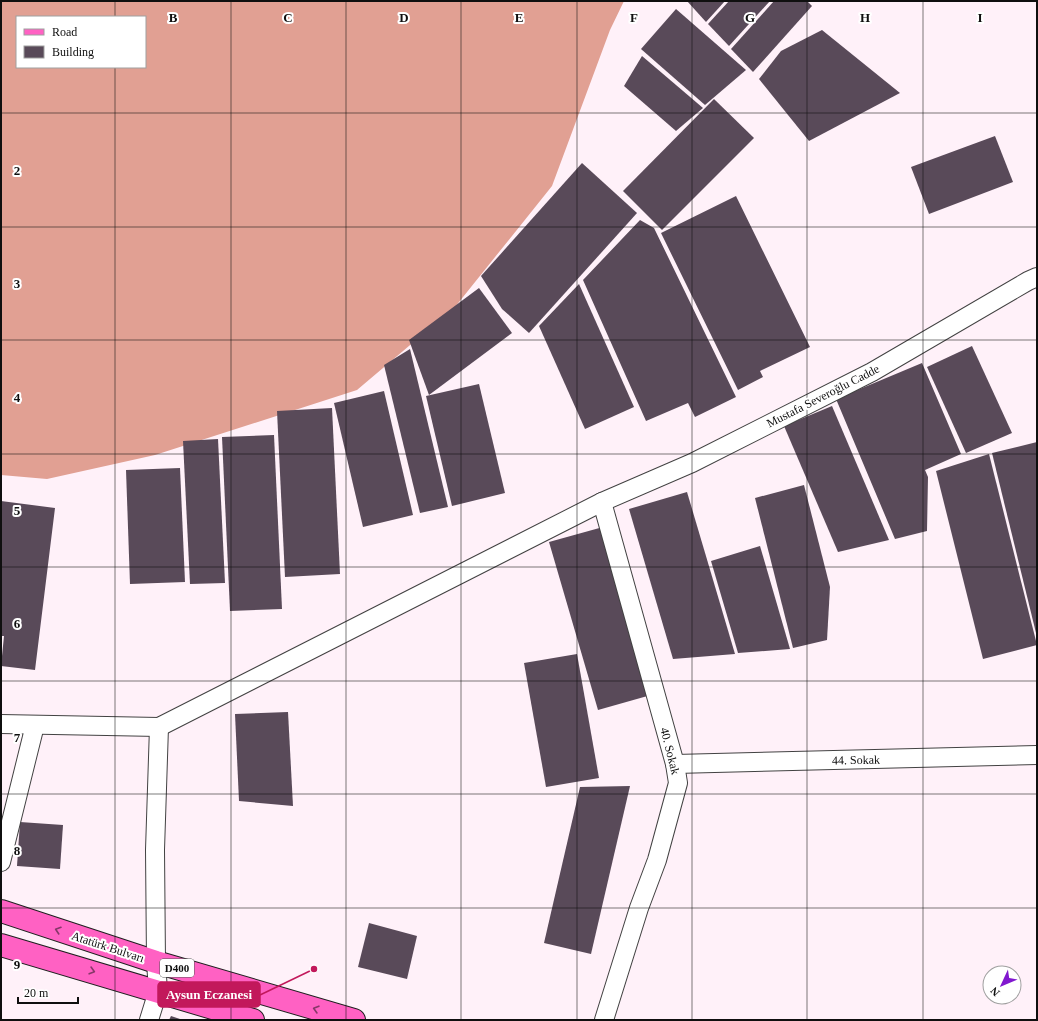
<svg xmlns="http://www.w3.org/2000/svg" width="1038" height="1021" font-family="'Times New Roman',serif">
<rect width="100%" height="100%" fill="#fff1f9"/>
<path fill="#e1a093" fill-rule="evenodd" d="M1 1H624L610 30 552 186 455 307 357 390 155 455 47 479 1 475ZM17 17H145V67H17Z"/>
<g fill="#594a59">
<path d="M687 1H725L706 22Z"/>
<path d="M729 1H770L729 46 708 24Z"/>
<path d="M774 1H807L812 6 753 72 731 49Z"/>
<path d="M676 9 746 70 705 105 641 49Z"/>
<path d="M822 30 900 93 809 141 759 79 781 51Z"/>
<path d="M642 56 703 108 676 131 624 86Z"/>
<path d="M714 99 754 138 662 230 623 191Z"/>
<path d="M995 136 1013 182 929 214 911 167Z"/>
<path d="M582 163 637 213 529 333 502 309 481 276Z"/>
<path d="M736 196 810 347 760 371 763 377 738 390 661 233Z"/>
<path d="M640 220 654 228 736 397 695 417 688 403 646 421 583 280Z"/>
<path d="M579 284 634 407 585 429 539 326Z"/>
<path d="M479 288 512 333 429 395 409 340Z"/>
<path d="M972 346 1012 433 966 453 927 367Z"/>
<path d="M410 349 448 507 420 513 384 365Z"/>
<path d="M922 363 961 454 925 470 928 477 927 531 895 539 836 399Z"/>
<path d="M479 384 505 493 452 506 426 396Z"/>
<path d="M384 391 413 515 363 527 334 403Z"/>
<path d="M832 406 889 540 838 552 784 426Z"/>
<path d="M332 408 340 574 285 577 277 411Z"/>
<path d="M274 435 282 609 230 611 222 437Z"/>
<path d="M218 439 225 583 190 584 183 441Z"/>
<path d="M1037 442V633H1036L992 453Z"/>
<path d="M989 454 1037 645 983 659 936 471Z"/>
<path d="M180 468 185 582 130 584 126 470Z"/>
<path d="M804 485 830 587 827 640 793 648 755 498Z"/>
<path d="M687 492 735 654 673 659 629 509Z"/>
<path d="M1 501 55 508 35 670 1 666 4 636H1Z"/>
<path d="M603 527 651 695 598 710 549 542Z"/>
<path d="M760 546 790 649 738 653 711 561Z"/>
<path d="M577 654 599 778 546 787 524 663Z"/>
<path d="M288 712 293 806 239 801 235 714Z"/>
<path d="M630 786 591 954 544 943 580 787Z"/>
<path d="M20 822 63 825 60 869 17 866Z"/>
<path d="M369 923 417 936 407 979 358 967Z"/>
<path d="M171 1016 183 1020H169Z"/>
</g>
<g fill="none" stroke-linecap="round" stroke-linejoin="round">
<g stroke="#424242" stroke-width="20">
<g id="minor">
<path d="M602 502 675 764 678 783 657 860 639 908 604 1020"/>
<path d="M1 724 159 727 602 502 692 463 872 372 1028 281 1037 277"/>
<path d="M675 764 1037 755"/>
<path d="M1 862 35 725"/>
<path d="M149 1020 158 991 156 962 155 850 159 727"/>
</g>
</g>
<g stroke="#202020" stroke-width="24">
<g id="primary">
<path d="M1 911 156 962 354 1020"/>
<path d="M1 945 253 1020"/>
</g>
</g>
<use href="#minor" stroke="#fff" stroke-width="18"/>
<use href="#primary" stroke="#ff61c3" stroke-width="22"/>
</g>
<defs><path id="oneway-chevron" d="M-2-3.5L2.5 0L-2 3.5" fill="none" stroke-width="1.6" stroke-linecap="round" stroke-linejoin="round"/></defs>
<g stroke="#873869">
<use href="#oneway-chevron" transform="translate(58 930) rotate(-162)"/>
<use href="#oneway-chevron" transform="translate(92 971) rotate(16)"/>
<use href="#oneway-chevron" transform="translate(316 1009) rotate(-164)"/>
</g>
<path fill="none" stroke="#0f0f0f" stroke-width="1" stroke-opacity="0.55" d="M115 1V17M231 1V1020M346 1V1020M461 1V1020M577 1V1020M692 1V1020M807 1V1020M923 1V1020M115 67V1020M1 113H1037M1 227H1037M1 340H1037M1 454H1037M1 567H1037M1 681H1037M1 794H1037M1 908H1037"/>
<g text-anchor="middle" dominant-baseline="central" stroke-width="4" stroke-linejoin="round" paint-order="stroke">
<rect fill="#fff" stroke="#575757" stroke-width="1" x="160" y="959" width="34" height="18" rx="3"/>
<g font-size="11" font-weight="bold" fill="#0f0f0f">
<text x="177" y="968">D400</text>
</g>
<g font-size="12" fill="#0f0f0f" stroke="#fff">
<text transform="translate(823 396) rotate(-27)">Mustafa Severoğlu Cadde</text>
<text transform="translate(670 751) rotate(76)">40. Sokak</text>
<text transform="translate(856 760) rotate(-1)">44. Sokak</text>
<text transform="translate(108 947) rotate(18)">Atatürk Bulvarı</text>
</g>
</g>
<g font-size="13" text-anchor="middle" font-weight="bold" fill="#0f0f0f" stroke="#fff" stroke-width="4" stroke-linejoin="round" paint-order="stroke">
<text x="173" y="22">B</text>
<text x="288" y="22">C</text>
<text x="404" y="22">D</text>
<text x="519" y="22">E</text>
<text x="634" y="22">F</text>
<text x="750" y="22">G</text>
<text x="865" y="22">H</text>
<text x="980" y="22">I</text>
<text x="17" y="175">2</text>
<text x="17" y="288">3</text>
<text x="17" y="402">4</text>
<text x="17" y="515">5</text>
<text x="17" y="628">6</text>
<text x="17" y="742">7</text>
<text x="17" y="855">8</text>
<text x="17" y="969">9</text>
</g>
<path fill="none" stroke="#c2185b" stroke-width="1.5" d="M314 969L260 995"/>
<circle fill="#c2185b" stroke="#fff" stroke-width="1.5" cx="314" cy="969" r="4"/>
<rect fill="#c2185b" stroke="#c2185b" stroke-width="1.5" x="158" y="982" width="102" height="25" rx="4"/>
<g font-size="13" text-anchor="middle" font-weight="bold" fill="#fff">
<text x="209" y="999">Aysun Eczanesi</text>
</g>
<rect width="1038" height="1021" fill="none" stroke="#0f0f0f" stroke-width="4"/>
<rect x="16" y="16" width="130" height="52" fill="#ffffff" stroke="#9f9f9f"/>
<rect x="24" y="29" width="20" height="6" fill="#ff61c3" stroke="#9f9f9f"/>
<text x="52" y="36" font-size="12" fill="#0f0f0f">Road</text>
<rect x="24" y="46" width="20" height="12" fill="#594a59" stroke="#9f9f9f"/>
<text x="52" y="56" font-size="12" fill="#0f0f0f">Building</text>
<g transform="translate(1002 985) rotate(226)"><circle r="19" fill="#ffffff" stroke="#9f9f9f"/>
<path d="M0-3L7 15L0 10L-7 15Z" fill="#8117cf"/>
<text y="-6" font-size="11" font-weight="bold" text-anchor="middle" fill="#0f0f0f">N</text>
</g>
<path d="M18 997v6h60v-6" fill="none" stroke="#0f0f0f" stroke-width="2"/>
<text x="24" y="997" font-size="12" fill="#0f0f0f" stroke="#ffffff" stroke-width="3" paint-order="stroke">20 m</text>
</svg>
